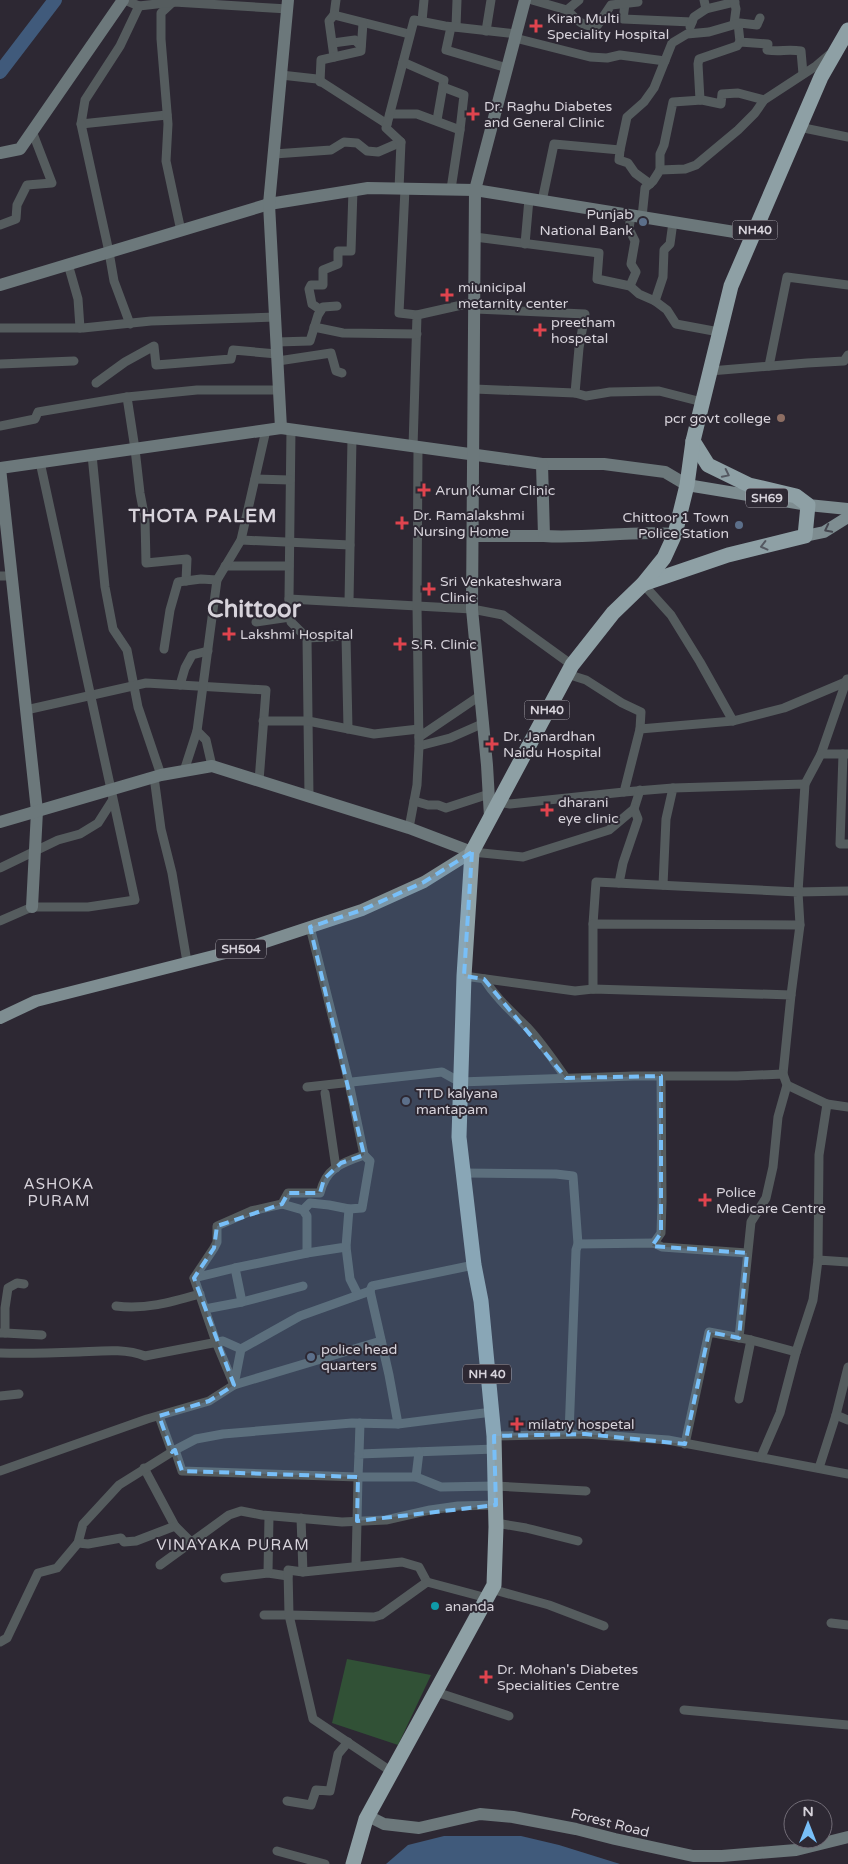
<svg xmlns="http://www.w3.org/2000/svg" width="848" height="1864" font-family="'Varela Round',sans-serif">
<rect width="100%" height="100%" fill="#2d2833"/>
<path fill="#315136" d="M347 1659 431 1675 398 1745 332 1723Z"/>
<path fill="#405a7b" d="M444 1836H521L559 1845 620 1864H386L408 1845Z"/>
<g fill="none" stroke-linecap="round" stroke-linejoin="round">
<path stroke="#405a7b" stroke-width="14" d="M0 72 55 0"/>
<g stroke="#555c5e" stroke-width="9">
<path d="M125 0 139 6 120 46 85 100 81 124 167 115"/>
<path d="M175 0 161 13V39L168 124 166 161 181 231"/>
<path d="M336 0 334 15 409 34"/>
<path d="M532 0 567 10 579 0"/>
<path d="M704 0 706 9 735 2"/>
<path d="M625 4 623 19 692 22"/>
<path d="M139 6 174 2 288 9"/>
<path d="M567 10C577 20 582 27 597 26L611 5 638 2 637 0"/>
<path d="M422 21 424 0"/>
<path d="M738 23 740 42 768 44 767 50C780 52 787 49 801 51L803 74"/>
<path d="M734 24 736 9 734 0"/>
<path d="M451 27 446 50 507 68"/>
<path d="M456 27 457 0"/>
<path d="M690 27 694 17 706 9"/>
<path d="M486 31 491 0"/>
<path d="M515 38 590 57 607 58 620 55 665 61"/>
<path d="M333 43 355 40 361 46"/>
<path d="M334 57 329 21 334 15"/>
<path d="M403 62 444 80 437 120"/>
<path d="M281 75 317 79 387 124"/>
<path d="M320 82 321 60 361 51 363 23"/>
<path d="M443 87 464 95 460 130"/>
<path d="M700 100 698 64 699 59 737 46 740 42"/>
<path d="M390 114H417L460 130 451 189"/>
<path d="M81 124 109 252 114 281 130 324"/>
<path d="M799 127 848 137"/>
<path d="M620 150 627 117 644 102 654 88 672 43 687 34 709 32 740 23 757 25 760 18"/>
<path d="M274 154 331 150 344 142 357 143 367 151 378 152 401 142"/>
<path d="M660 170V154L664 145 673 102 702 100 721 104 722 94 738 93 764 100"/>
<path d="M399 189 401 142 386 128 414 20 445 26 516 34"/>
<path d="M405 189 399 313 417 315 413 447"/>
<path d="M542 201 554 144 620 150 619 160 628 163 635 173 650 184"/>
<path d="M642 217 645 188 653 181 660 170 685 169 696 165 738 130 755 113 764 100 816 66 829 55"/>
<path d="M0 225 16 219 17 205 27 185 52 183 32 131"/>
<path d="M475 237 599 253 597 279 630 286 639 294 655 301 667 310 676 324 719 332"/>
<path d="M525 244 529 199"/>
<path d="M68 264 78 299 80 328"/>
<path d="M630 286 636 272 631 264 635 241 629 229 631 215"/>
<path d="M655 301 663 277 664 250 670 244 673 222"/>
<path d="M475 309 585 314 579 348 575 393 586 396 610 392 659 391 702 402"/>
<path d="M321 310 312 304 309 289 311 285H323V270L338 264V251H351L353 190"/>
<path d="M417 315 475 302"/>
<path d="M314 327 343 333 417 334"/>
<path d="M0 328H83L151 321 276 317"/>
<path d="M277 342 310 341 318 315 323 307 337 306"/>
<path d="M278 361 331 353 336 371 342 373"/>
<path d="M0 364 74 361"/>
<path d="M769 366 787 277 848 285"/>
<path d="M710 371 807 363 844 361 848 355"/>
<path d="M96 383 125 362 154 346 156 365 231 359 233 350 277 354"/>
<path d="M474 389 575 393"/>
<path d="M127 397 135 449 140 493 145 519 146 563 187 559 186 581"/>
<path d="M0 426 35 419 38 412 127 397 197 390H279"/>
<path d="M291 429 289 599 472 609 503 615 572 665"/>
<path d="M92 455 105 587 113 629 127 650 138 707 161 775"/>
<path d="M255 479 290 480"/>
<path d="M241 540 350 545"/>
<path d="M225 566H289"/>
<path d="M0 576H12"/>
<path d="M643 584 671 615 700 662 733 721 784 708 848 681"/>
<path d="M289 599 291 622 307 638 309 797"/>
<path d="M349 602 352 438"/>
<path d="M256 622 290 617"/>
<path d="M307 638 346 636 348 729"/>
<path d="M164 649 170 610 178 582 201 579 217 580"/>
<path d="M567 674 586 680 622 703 641 712 640 729"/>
<path d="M180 685 185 668 192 655 208 651"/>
<path d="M26 710 146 683 266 690 259 781"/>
<path d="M263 721H308L374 734 419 729"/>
<path d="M197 731 206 740 212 766"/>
<path d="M419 737 481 695"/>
<path d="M419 746 450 738 484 723"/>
<path d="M821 754 847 679"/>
<path d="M843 754 840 844H848"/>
<path d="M184 771 197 731 217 580 241 540 266 430"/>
<path d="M154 777 161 829 172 873 187 962"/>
<path d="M805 784 821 754H848"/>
<path d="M624 792 673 788"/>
<path d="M414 801 428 805H438L446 808 489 794"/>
<path d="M498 802 510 804 624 792 640 729 733 721"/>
<path d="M409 828 417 785 419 746 417 606 418 448"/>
<path d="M472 852 523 857 609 830 634 809 640 790"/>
<path d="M0 868 58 840 80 834 98 823 112 801"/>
<path d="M619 883 623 863 638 819 634 809"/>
<path d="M663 885 666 819 673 788 805 784 798 892 848 891"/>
<path d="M0 921 32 907H88L135 900 40 462"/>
<path d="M593 924 596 882 798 892 800 925"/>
<path d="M310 927 349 1083 364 1155"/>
<path d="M464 976 575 991 593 989 791 995 783 1074"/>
<path d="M484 979C496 998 512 1012 528 1028 542 1043 554 1061 566 1078"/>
<path d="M593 989V924L800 925 791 995"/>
<path d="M787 1085 827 1104"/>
<path d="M307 1087 442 1072 460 1082 634 1076H737L783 1074 787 1085 778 1117 773 1167 766 1198 751 1222 739 1338"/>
<path d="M325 1093 336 1168"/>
<path d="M463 1173 556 1174 573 1176 578 1244 576 1250 569 1434"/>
<path d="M282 1204 303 1210 307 1216V1253"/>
<path d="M303 1210 310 1203 329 1205 349 1209"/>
<path d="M654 1243 661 1233 662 1201 661 1076"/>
<path d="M578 1244 654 1243 662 1247 747 1253"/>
<path d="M346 1247 350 1279 358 1295"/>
<path d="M818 1260 819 1155 827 1104 848 1107"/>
<path d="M194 1278 235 1268"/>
<path d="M242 1302 303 1286"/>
<path d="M116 1306C145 1310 172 1302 200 1294"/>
<path d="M205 1309 242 1302 235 1268 307 1253 346 1247 349 1209 362 1208 370 1161 364 1155C341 1163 326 1168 320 1193H288L282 1204 251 1211 217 1226V1242L214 1248 194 1278 216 1342 234 1385 381 1341"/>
<path d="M0 1333H5V1308L8 1288 17 1283 24 1284"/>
<path d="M5 1333 42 1335"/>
<path d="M0 1353C26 1354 53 1353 79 1352 101 1351 125 1348 145 1356L223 1341 241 1349"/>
<path d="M848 1367 836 1415 848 1420"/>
<path d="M0 1396 19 1394"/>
<path d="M739 1399 751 1340"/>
<path d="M159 1416 172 1452"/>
<path d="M398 1424 389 1375 370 1291 372 1286 474 1265"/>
<path d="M494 1436 585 1434 668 1440 848 1474"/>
<path d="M685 1444 709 1332 751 1340 796 1352 813 1300 818 1260 848 1262"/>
<path d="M175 1450 182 1471 358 1477 359 1454 495 1449"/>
<path d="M359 1454 360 1423"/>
<path d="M761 1457 780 1413 796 1352"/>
<path d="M144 1468 175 1526"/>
<path d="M819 1468 836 1415"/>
<path d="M0 1471 147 1419 209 1401 234 1385 241 1349 300 1316 370 1291"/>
<path d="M416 1477 441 1487 495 1486 586 1491"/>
<path d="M269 1516 268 1573 288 1576"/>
<path d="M301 1518 303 1572"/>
<path d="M496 1523 526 1528 578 1541"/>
<path d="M78 1543 83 1524 119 1485 175 1450 196 1439 223 1434 352 1423 398 1424 492 1412"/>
<path d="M160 1565 229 1515 241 1511 262 1515 342 1522 386 1520 430 1510 458 1506 496 1505"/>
<path d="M356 1566 358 1477H416L419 1452"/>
<path d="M225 1578 268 1573"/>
<path d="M491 1589 549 1605 604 1626"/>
<path d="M264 1615H289L288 1570 303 1572 402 1562 419 1567 427 1582"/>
<path d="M831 1623 848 1625"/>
<path d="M0 1642 7 1638 38 1573 57 1568 78 1543 88 1544 121 1538 124 1542 136 1541 175 1526 192 1543"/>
<path d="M436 1692 509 1716"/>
<path d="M684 1710 848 1725"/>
<path d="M392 1772 313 1719 289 1615 374 1617 381 1615 427 1582 487 1598"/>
<path d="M287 1801 311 1805 316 1790 330 1791 338 1754 348 1742"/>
<path d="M277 1851 325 1864"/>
</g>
<g stroke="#6c787b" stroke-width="12">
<path d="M0 153 20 149 123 0"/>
<path d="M0 285 269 204 368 188 475 190 753 235"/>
<path d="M281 428 269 204 288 0"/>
<path d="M0 468 281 428 542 464H604L665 472 687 485"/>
<path d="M0 468 37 811 32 907"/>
<path d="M473 536H544L542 464"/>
<path d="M544 536C588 539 631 530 675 534"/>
<path d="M490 817 487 765 472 609 475 190 525 0"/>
<path d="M0 822 161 775 212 766 409 828 472 852"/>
<path d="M368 1816 384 1824 419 1828 480 1814 513 1817 576 1829 615 1839 693 1856H722L796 1850 848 1837"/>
</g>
<g stroke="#7e8d91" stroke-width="12">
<path d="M687 485 808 505 848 509"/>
<path d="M805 536 824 532 848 517"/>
<path d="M0 1018 36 1001 253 946 362 910 424 882 472 852"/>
</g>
<g stroke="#8ea0a5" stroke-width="15">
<path d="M643 584 728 555 805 536 808 505 796 496 749 485 708 465 693 441"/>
<path d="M353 1864 366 1819 494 1585 496 1527 494 1436 481 1301 474 1265 459 1137 464 976 472 852 572 665 613 613 643 584 664 558 675 534 687 485 693 441 731 286 821 77 848 30"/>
</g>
</g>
<defs><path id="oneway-chevron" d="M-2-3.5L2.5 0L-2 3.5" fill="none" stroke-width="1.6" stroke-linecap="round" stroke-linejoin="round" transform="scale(1.25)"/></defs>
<g stroke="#545861">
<use href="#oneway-chevron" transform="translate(726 474) rotate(26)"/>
<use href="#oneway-chevron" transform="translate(764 546) rotate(166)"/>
</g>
<use stroke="#45464f" href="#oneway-chevron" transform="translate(828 529) rotate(153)"/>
<path fill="#78bff8" fill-opacity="0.2" stroke="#78bff8" stroke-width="4" stroke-dasharray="10 6" stroke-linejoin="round" d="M472 852 464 976 484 979 566 1078 661 1076V1233L652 1246 747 1253 739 1338 709 1332 685 1444 585 1434 494 1436 496 1505 357 1521 358 1477 182 1471 175 1450 172 1452 159 1416 209 1401 234 1385 194 1278 214 1248 217 1226 282 1204 288 1193H320L324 1179 341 1163 364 1155 310 927 362 910 424 882Z"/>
<g fill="#e0444e" stroke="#2d2833" stroke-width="2">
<path d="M533.5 18.5h5v5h5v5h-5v5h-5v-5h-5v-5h5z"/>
<path d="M470.5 106.5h5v5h5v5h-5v5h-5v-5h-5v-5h5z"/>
<path d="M444.5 287.5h5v5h5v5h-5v5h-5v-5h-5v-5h5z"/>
<path d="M537.5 322.5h5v5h5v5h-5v5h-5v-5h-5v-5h5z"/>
<path d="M421.5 482.5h5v5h5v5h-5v5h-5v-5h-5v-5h5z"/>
<path d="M399.5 515.5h5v5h5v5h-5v5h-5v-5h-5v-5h5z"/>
<path d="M426.5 581.5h5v5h5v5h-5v5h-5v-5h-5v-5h5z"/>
<path d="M226.5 626.5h5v5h5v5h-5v5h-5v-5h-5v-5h5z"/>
<path d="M397.5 636.5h5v5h5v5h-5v5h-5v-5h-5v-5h5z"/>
<path d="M489.5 736.5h5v5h5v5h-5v5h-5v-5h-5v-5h5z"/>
<path d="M544.5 802.5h5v5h5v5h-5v5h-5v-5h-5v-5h5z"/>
<path d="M702.5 1192.5h5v5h5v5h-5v5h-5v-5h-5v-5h5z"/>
<path d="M514.5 1416.5h5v5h5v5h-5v5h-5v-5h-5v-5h5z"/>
<path d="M483.5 1669.5h5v5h5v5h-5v5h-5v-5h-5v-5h5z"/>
</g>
<g fill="#5c6f8a" stroke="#2d2833" stroke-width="2">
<circle cx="643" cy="222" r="5"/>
<circle cx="739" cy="525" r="5"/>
<circle cx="406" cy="1101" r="5"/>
<circle cx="311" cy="1357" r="5"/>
</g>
<circle fill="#8d6e63" stroke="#2d2833" stroke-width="2" cx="781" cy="418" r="5"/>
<circle fill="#0f9aa8" stroke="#2d2833" stroke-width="2" cx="435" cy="1606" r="5"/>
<g text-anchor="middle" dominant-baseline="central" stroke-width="4" stroke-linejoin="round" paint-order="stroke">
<g fill="#2d2833" stroke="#a4a0a9" stroke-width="1">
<rect x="732.5" y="220.5" width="45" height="19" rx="4"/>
<rect x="746" y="488.5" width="42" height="19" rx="4"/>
<rect x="524.5" y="700.5" width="45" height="19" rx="4"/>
<rect x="216" y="939.5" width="50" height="19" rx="4"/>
<rect x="463" y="1364.5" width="48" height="19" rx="4"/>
</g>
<g font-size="12" font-weight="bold" fill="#d7d3db">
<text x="755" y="230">NH40</text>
<text x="767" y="498">SH69</text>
<text x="547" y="710">NH40</text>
<text x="241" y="949">SH504</text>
<text x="487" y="1374">NH 40</text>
</g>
<g font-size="14" fill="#d7d3db" stroke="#2d2833" text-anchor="start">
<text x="547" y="18">Kiran Multi<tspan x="547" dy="16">Speciality Hospital</tspan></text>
<text x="484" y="106">Dr. Raghu Diabetes<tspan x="484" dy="16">and General Clinic</tspan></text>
<text x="633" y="214" text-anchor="end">Punjab<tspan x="633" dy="16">National Bank</tspan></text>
<text x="458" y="287">miunicipal<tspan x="458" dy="16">metarnity center</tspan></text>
<text x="551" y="322">preetham<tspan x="551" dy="16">hospetal</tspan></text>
<text x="771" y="418" text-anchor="end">pcr govt college</text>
<text x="435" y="490">Arun Kumar Clinic</text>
<text x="413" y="515">Dr. Ramalakshmi<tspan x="413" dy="16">Nursing Home</tspan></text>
<text x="729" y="517" text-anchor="end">Chittoor 1 Town<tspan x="729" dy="16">Police Station</tspan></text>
<text x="440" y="581">Sri Venkateshwara<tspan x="440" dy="16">Clinic</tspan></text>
<text x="240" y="634">Lakshmi Hospital</text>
<text x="411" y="644">S.R. Clinic</text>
<text x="503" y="736">Dr. Janardhan<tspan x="503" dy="16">Naidu Hospital</tspan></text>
<text x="558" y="802">dharani<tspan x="558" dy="16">eye clinic</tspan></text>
<text x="416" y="1093">TTD kalyana<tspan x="416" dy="16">mantapam</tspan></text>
<text x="716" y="1192">Police<tspan x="716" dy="16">Medicare Centre</tspan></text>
<text x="321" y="1349">police head<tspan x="321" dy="16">quarters</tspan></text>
<text x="528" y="1424">milatry hospetal</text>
<text x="445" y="1606">ananda</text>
<text x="497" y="1669">Dr. Mohan's Diabetes<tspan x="497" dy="16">Specialities Centre</tspan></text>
</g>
<g font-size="14" fill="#d7d3db" stroke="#2d2833">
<text transform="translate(610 1823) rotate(14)">Forest Road</text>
</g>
<g font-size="15" letter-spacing="1" fill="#d7d3db" stroke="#2d2833">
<text x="59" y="1184">ASHOKA<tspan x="59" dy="17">PURAM</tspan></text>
<text x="233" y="1545">VINAYAKA PURAM</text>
</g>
<g font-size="19" font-weight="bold" letter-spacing="1" fill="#d7d3db" stroke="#2d2833">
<text x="203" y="516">THOTA PALEM</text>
</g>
<g font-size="24" font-weight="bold" fill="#d7d3db" stroke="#2d2833">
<text x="254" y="609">Chittoor</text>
</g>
</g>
<g transform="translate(808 1824)"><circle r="24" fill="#2d2833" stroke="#716c76"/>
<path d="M0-4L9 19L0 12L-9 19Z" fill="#78bff8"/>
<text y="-8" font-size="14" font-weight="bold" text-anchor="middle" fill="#d7d3db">N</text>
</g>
</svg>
